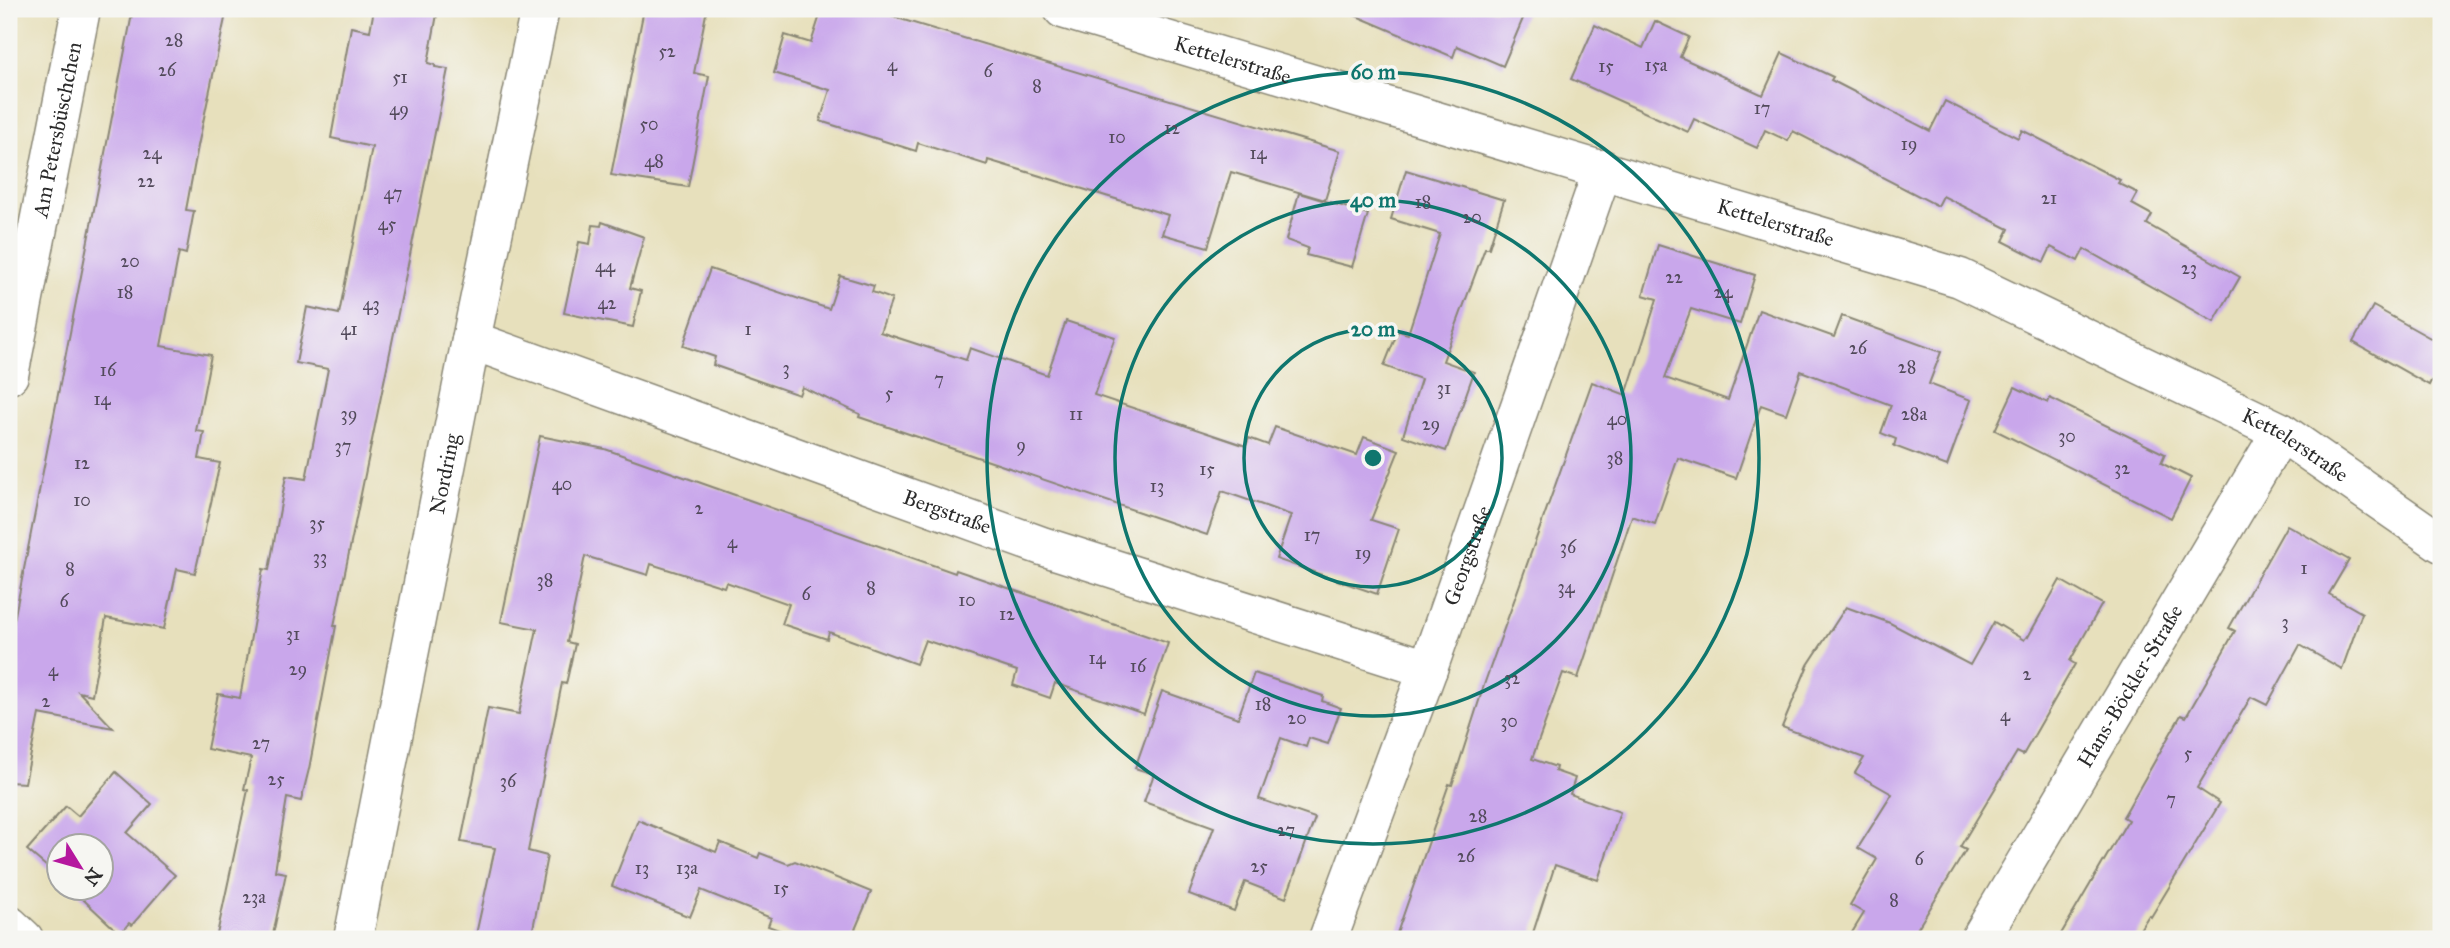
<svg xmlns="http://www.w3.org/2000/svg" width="2450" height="948" font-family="'IM FELL Great Primer',serif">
<rect width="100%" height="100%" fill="#f6f6f2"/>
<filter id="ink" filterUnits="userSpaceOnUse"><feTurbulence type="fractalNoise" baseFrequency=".0143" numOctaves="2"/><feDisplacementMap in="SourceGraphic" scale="14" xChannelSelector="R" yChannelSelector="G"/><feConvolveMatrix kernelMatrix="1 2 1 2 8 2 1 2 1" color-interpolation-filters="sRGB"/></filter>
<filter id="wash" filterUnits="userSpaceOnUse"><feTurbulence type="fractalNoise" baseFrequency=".00686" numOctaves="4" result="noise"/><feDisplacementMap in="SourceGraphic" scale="28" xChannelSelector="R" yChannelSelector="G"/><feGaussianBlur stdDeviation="1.57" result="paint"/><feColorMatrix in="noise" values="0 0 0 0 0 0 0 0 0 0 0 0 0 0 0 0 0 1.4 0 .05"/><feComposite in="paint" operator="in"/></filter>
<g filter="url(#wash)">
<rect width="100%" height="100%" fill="#e7e0bc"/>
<g id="blocks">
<g fill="#c9a7eb">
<path d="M133 9H227L198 146 186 210 194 211 186 254 179 252 161 346 211 355 196 431 204 432 199 459 220 463 195 573 177 569 164 629 106 618 92 695 79 692 113 728 39 714 25 783 9 782V646Z"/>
<path d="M374 9H438L428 63 435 65V67L448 69 334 626H336L309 769 301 801 287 798 275 871 286 873 272 939H216L248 790 244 789 251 758 207 749 218 694 240 698 263 569 269 570 286 476 306 479 328 369 296 363 307 307 339 314 372 147 331 138 351 27 370 31Z"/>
<path d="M644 9H707L694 73 709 76 688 187 611 175Z"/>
<path d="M822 9H867L1340 151 1325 200 1231 172 1208 247 1162 234 1168 215 988 160 987 165 918 143 916 151 820 121 830 90 774 73 785 35 811 43Z"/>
<path d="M1340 9H1527L1503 66 1457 46 1453 57Z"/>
<path d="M1655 21 1689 37 1680 57 1763 95 1782 53 1833 77 1831 80 1930 131 1945 101 2018 138 2022 130 2120 180 2118 183 2138 193 2132 204 2152 215 2147 224 2240 277 2214 322 2084 249 2078 261 2051 247 2044 262 2003 241 2009 229 1943 196 1938 206 1793 131 1788 141 1765 130 1757 148 1694 119 1688 132 1571 79 1595 25 1643 48Z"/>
<path d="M1406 170 1504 200 1489 248H1485L1443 361 1474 372 1446 451 1403 436 1421 379 1384 366 1398 331 1408 334 1440 234 1391 219Z"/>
<path d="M1299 193 1368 214 1352 267 1306 255 1308 248 1286 240Z"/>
<path d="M602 222 644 237 630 288 641 291 633 327 564 313 579 242 590 244 593 225 601 226Z"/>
<path d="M1658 245 1755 275 1740 324 1691 309 1665 378 1728 400 1759 310 1834 337 1842 316 1941 352 1929 384 1971 400 1947 466 1894 446 1896 439 1881 433 1891 405 1801 371 1786 414 1761 405 1736 478 1678 458 1655 524 1632 516 1578 678 1563 673 1532 759 1556 767 1555 771 1575 778 1570 794 1620 812 1598 880 1555 865 1531 939H1395L1449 784 1452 785 1485 682 1592 382 1626 395 1657 299 1643 295Z"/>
<path d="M710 269 829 309 840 276 874 286 872 292 892 299 880 332 966 360 970 348 1047 375 1066 321 1115 337 1094 395 1246 446 1249 438 1268 445 1275 427 1357 455 1364 437 1399 450 1371 520 1399 529 1377 594 1276 559 1291 515 1222 491 1207 535 859 417 860 414 802 387 799 395 713 365 715 357 683 346Z"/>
<path d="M2373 306 2441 344V387L2431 381 2429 385 2353 342Z"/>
<path d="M2015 387 2048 403 2050 398 2165 454 2161 463 2191 478 2171 518 1995 430Z"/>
<path d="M540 436 605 449 955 573 956 570 1168 643 1144 714 1055 683 1050 698 1013 685 1017 671 925 640 916 664 829 632 827 639 782 624 789 604 726 582 724 587 651 564 648 575 585 556 567 642 575 644 566 684 562 683 528 851 547 856 531 939H475L495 848 461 842 488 708 519 714 537 629 501 622Z"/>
<path d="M2287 525 2349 560 2329 594 2362 613 2342 669 2300 645 2267 705 2251 697 2197 788 2220 803 2151 917 2149 915 2134 939H2058L2128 820 2123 817 2181 715 2186 717 2235 631 2229 628Z"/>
<path d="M2060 580 2102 604 2070 661 2075 664 2023 755 2017 752 1960 847 1966 850 1911 939H1848L1864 913 1850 905 1877 859 1858 848 1892 794 1855 773 1864 758 1782 727 1808 665 1846 607 1890 623 1970 665 1994 622 2024 640 2027 636 2028 637Z"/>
<path d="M1254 673 1323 696 1322 701 1341 708 1328 744 1309 738 1306 747 1281 738 1259 799 1315 818 1286 898 1245 882 1234 911 1189 894 1214 827 1144 802 1154 774 1135 768 1162 691 1238 718Z"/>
<path d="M116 772 152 804 127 833 175 875 132 925 129 923 120 934 71 888H102V846H60V878L27 850 66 806 78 816Z"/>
<path d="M638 820 716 852 720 842 758 858 760 853 788 864 795 861 871 892 851 939H803L768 926 771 918 701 890 690 917 612 886Z"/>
</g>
</g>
</g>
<g filter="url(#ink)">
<use href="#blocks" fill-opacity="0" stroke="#898674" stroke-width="2"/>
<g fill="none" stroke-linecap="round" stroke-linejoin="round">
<g stroke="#898674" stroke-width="41">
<g id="minor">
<path id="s1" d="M1063 9 1960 278 2281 432 2441 543"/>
<path id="s2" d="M471 340 1042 546 1428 669"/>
<path id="s3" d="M9 375 81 9"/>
<path d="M9 925 24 939"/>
<path id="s4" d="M1328 939 1428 669 1603 169"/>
<path id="s5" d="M1980 939 2281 432"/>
</g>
</g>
<g stroke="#898674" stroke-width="41">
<g id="tertiary">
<path id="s6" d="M353 939 471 340 540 9"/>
</g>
</g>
<use href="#minor" stroke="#fff" stroke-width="38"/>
<use href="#tertiary" stroke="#fff" stroke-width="38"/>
</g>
</g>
<g fill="none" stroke="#0f766e" stroke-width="3.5">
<circle cx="1373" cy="458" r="129"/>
<circle cx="1373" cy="458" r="258"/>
<circle cx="1373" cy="458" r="386"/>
</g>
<g text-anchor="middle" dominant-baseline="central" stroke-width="7" stroke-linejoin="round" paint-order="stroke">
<g font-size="18" fill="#524a5b">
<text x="174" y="40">28</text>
<text x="667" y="51">52</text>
<text x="892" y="65">4</text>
<text x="1656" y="65">15a</text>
<text x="1606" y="66">15</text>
<text x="167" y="70">26</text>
<text x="988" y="71">6</text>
<text x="400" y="77">51</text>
<text x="1037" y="86">8</text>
<text x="1762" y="108">17</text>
<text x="399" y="109">49</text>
<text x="649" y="124">50</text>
<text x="1172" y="128">12</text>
<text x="1117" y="137">10</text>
<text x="1909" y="144">19</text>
<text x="152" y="153">24</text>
<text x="1258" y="153">14</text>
<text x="654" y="161">48</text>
<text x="146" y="181">22</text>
<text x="393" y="193">47</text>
<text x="2049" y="198">21</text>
<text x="1423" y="202">18</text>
<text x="1472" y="217">20</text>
<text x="387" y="224">45</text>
<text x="130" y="261">20</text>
<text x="605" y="266">44</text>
<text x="2189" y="268">23</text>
<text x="1674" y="277">22</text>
<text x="125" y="292">18</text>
<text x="1723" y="292">24</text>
<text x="607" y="303">42</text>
<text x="371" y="304">43</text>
<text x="349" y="329">41</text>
<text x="748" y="329">1</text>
<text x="1858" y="348">26</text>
<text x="1907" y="367">28</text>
<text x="786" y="368">3</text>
<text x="108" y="370">16</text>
<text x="939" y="379">7</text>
<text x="1444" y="388">31</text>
<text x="889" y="393">5</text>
<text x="102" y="399">14</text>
<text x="349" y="414">39</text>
<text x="1076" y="414">11</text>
<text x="1914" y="414">28a</text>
<text x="1617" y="419">40</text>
<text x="1431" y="424">29</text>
<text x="2067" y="436">30</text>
<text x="1021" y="445">9</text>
<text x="343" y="446">37</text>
<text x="1615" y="458">38</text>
<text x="82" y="463">12</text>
<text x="2122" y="468">32</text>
<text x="1207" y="469">15</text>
<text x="562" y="484">40</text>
<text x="1157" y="486">13</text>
<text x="82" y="500">10</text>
<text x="699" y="508">2</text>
<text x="317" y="523">35</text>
<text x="1312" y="535">17</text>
<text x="732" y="542">4</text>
<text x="1568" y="547">36</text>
<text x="1363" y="553">19</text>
<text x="320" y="557">33</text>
<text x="2304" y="568">1</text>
<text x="70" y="569">8</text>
<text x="545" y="580">38</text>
<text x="1566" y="587">34</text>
<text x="871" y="588">8</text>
<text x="806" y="594">6</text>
<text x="967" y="600">10</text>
<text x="64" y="601">6</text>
<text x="1007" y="614">12</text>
<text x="2285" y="622">3</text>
<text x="293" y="634">31</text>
<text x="1097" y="658">14</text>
<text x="1138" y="666">16</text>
<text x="298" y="669">29</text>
<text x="53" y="670">4</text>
<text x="2027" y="674">2</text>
<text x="1512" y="678">32</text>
<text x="46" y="701">2</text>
<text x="1263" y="704">18</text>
<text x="2005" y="715">4</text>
<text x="1297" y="718">20</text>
<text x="1509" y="721">30</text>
<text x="261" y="743">27</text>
<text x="2188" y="753">5</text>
<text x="276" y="779">25</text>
<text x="508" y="781">36</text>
<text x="2171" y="799">7</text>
<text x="1478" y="816">28</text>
<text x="1286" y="830">27</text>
<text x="1466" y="856">26</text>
<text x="1919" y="859">6</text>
<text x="1259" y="866">25</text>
<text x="642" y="868">13</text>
<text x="687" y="868">13a</text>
<text x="781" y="888">15</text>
<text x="254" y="897">23a</text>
<text x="1894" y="900">8</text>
</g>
<g font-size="21" fill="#2b2b2b" stroke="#f6f6f2">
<text stroke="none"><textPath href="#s1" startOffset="177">Kettelerstraße</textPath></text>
<text stroke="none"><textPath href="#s3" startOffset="250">Am Petersbüschchen</textPath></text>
<text stroke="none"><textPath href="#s1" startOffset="744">Kettelerstraße</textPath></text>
<text stroke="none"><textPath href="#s1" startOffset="1311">Kettelerstraße</textPath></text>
<text stroke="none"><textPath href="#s6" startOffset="474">Nordring</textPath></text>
<text stroke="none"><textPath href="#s2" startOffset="506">Bergstraße</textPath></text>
<text stroke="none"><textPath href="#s4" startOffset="408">Georgstraße</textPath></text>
<text stroke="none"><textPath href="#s5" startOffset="294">Hans-Böckler-Straße</textPath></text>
</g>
</g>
<circle cx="1373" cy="458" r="10" fill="#0f766e" stroke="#f6f6f2" stroke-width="3.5"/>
<g font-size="21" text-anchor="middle" font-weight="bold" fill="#0f766e" stroke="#f6f6f2" stroke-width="7" stroke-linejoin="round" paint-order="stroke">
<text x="1373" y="79">60 m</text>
<text x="1373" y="207">40 m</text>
<text x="1373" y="336">20 m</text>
</g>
<rect width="2450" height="948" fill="none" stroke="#f6f6f2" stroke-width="35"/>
<g transform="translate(80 867) rotate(127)"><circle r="33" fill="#f6f6f2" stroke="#a5a5a2" stroke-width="2"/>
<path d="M0-5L12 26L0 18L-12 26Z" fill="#b5179e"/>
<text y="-10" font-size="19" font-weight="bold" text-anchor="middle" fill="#2b2b2b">N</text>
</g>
</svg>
